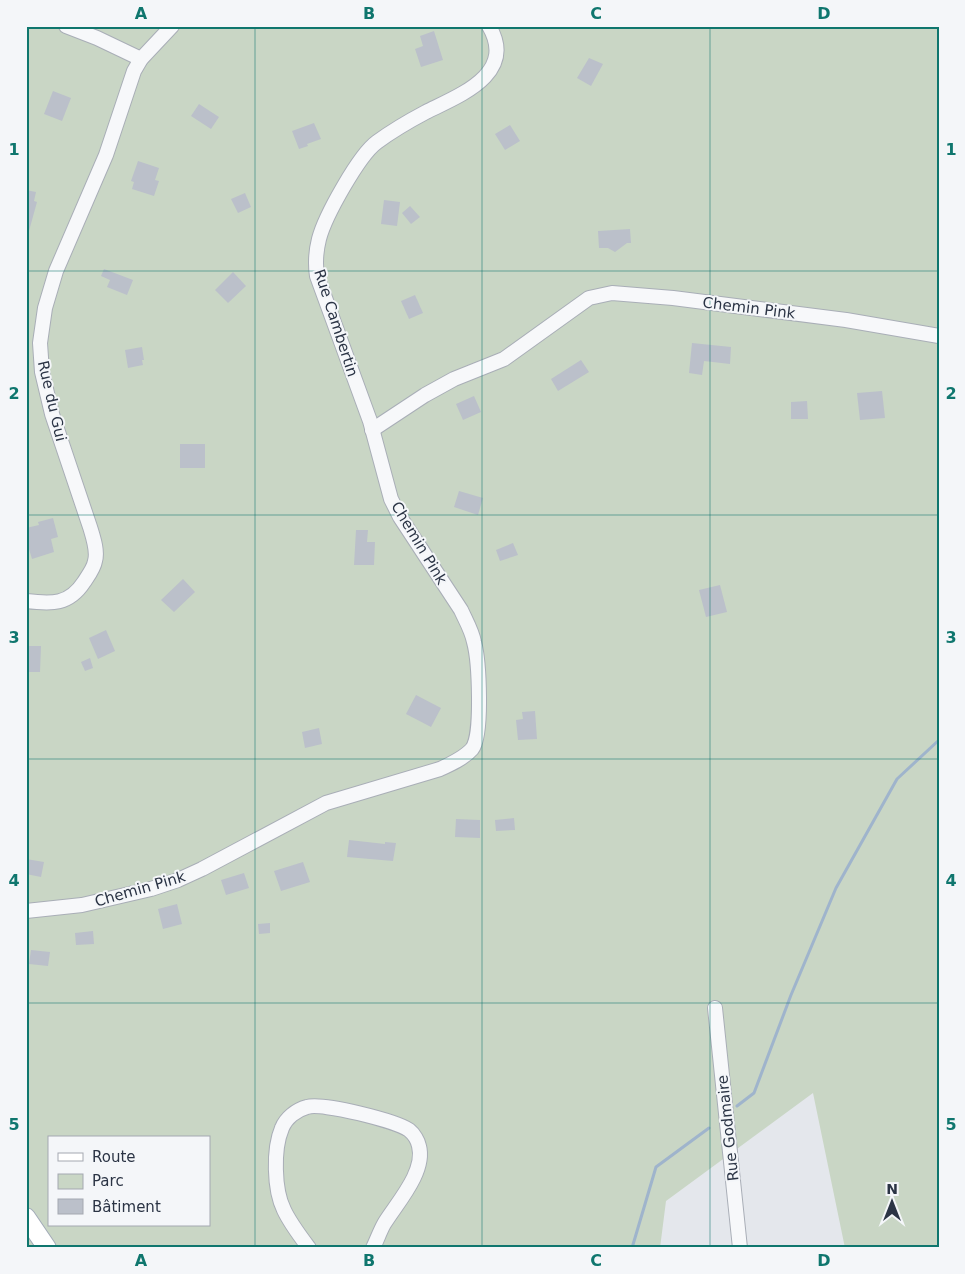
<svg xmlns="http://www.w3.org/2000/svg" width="965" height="1274" font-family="'DejaVu Sans',sans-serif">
<rect width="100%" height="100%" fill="#e4e7ec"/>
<path fill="#c9d6c5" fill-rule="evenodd" d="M26 26H939V1248H845L813 1093 666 1201 660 1248H26ZM49 1138H209V1225H49Z"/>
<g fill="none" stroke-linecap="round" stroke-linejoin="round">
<g stroke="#9fb4cc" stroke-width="3">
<path d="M737 1106 754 1093 791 995 836 888 897 779 939 740"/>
<path d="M632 1248 656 1167 709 1128"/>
</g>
</g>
<g fill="#bbc0ca">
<path d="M434 31 443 60 421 67 415 49 423 46 420 36Z"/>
<path d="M589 58 603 64 591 86 577 78Z"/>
<path d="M53 91 71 98 62 121 44 114Z"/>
<path d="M199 104 219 117 211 129 191 116Z"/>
<path d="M314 123 321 139 307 144 308 146 299 149 292 131Z"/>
<path d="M510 125 520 141 505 150 495 134Z"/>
<path d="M138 161 159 168 155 180 159 181 154 196 132 189 134 182 131 181Z"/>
<path d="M26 190 36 192 34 201 37 202 29 231H26Z"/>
<path d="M245 193 251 207 238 213 231 199Z"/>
<path d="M384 200 400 202 397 226 381 224Z"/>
<path d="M410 206 420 217 411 224 402 213Z"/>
<path d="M630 229 631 243H627L615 252 608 248H599L598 231Z"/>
<path d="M104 269 133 280 127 295 107 287 110 280 101 276Z"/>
<path d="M233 272 246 286 228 303 215 290Z"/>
<path d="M415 295 423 313 409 319 401 301Z"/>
<path d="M692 343 731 347 730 364 704 361 702 375 689 373Z"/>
<path d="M142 347 144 360H142L143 365 128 368 125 350Z"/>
<path d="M581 360 589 372 558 391 551 379Z"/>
<path d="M882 391 885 418 860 420 857 393Z"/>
<path d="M474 396 481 412 463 420 456 404Z"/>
<path d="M807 401 808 419H791V402Z"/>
<rect x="180" y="444" width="25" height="24"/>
<path d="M459 491 483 498 478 515 454 507Z"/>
<path d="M53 518 58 537 51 539 54 552 32 559 26 539V528L39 525 38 522Z"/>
<path d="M356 530H368L367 542H375L374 565H354Z"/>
<path d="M513 543 518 555 500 561 496 550Z"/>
<path d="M183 579 195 592 174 612 161 600Z"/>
<path d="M720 585 727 612 706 617 699 590Z"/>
<path d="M106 630 115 651 98 659 89 638Z"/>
<path d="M26 646H41L40 672H29V665H26Z"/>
<path d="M90 658 93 668 85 671 81 662Z"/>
<path d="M416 695 441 708 431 727 406 714Z"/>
<path d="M535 711 537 739 518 740 516 720 523 719 522 712Z"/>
<path d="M319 728 322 744 305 748 302 732Z"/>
<path d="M514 818 515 830 496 831 495 820Z"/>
<path d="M456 819 480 820V838L455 837Z"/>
<path d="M349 840 385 844V842L396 843 393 861 347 857Z"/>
<path d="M26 859 44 862 41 877 26 874Z"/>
<path d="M303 862 310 882 281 891 274 871Z"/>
<path d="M244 873 249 888 226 895 221 880Z"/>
<path d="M177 904 182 924 163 929 158 909Z"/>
<path d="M270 923V933L259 934 258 924Z"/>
<path d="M93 931 94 944 76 945 75 933Z"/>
<path d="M31 950 50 952 48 966 29 964Z"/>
</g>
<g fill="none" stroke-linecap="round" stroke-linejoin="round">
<g stroke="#a9aeb7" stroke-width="16">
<g id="minor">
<path d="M66 26 97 38 141 59"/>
<path d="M372 430 425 395 454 379 504 359 589 298 612 293 673 298 846 320 939 336"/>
<path d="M26 601C52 604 69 605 84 582 88 576 94 568 95 561 98 551 93 537 90 527L52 414 42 372 40 343 45 308 56 271 106 155 134 71 141 59 172 26"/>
<path d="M26 911 82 905 151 889 178 880 202 869 326 803 440 769C451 764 464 758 472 749 483 735 479 660 474 642 472 631 466 621 461 610L400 517 391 499 370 421 317 276C315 263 316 251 319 239 325 216 359 155 377 142 392 131 409 121 426 112 460 95 517 74 489 26"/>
<path d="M715 1008 740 1248"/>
<path d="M309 1248C300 1236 290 1223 284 1210 274 1190 273 1149 282 1128 286 1118 296 1110 307 1107 322 1102 396 1121 409 1130 414 1134 418 1141 419 1146 426 1172 396 1204 384 1224 380 1231 377 1240 373 1248"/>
</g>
</g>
<g stroke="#a3abb8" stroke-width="20">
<path id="major" d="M26 1217 47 1248"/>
</g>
<use href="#minor" stroke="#f7f8fa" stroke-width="14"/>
<use href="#major" stroke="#fff" stroke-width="18"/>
</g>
<path fill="none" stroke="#0f766e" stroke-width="1" stroke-opacity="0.55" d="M255 26V1248M482 26V1248M710 26V1248M26 271H939M26 515H939M26 759H939M26 1003H939"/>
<g text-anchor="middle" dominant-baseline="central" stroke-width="4" stroke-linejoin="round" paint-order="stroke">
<g font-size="15" fill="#2b3445" stroke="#f4f6f9">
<text transform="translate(749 308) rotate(7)">Chemin Pink</text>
<text transform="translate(336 323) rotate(72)">Rue Cambertin</text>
<text transform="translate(52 401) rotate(77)">Rue du Gui</text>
<text transform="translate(419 543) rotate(59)">Chemin Pink</text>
<text transform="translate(140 889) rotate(-16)">Chemin Pink</text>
<text transform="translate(728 1128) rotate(-96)">Rue Godmaire</text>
</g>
</g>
<rect width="965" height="1274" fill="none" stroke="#f4f6f9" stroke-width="55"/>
<rect x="48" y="1136" width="162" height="90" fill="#f4f6f9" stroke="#a4a8b1"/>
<rect x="58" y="1153" width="25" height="8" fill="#ffffff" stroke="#a4a8b1"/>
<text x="92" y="1162" font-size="15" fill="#2b3445">Route</text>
<rect x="58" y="1174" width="25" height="15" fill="#c9d6c5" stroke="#a4a8b1"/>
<text x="92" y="1186" font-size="15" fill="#2b3445">Parc</text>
<rect x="58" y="1199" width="25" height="15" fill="#bbc0ca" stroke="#a4a8b1"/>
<text x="92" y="1212" font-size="15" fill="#2b3445">Bâtiment</text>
<g transform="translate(892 1202)" stroke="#f4f6f9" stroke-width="4" paint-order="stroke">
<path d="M0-4L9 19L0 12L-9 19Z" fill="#2b3445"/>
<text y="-8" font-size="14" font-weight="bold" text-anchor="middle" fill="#2b3445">N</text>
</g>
<rect x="28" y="28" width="910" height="1218" fill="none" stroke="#0f766e" stroke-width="2"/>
<g font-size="16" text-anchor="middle" font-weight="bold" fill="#0f766e">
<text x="141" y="19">A</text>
<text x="369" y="19">B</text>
<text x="596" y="19">C</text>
<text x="824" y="19">D</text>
<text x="14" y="155">1</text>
<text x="951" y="155">1</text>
<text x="14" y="399">2</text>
<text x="951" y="399">2</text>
<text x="14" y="643">3</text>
<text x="951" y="643">3</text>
<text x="14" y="886">4</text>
<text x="951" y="886">4</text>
<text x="14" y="1130">5</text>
<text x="951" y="1130">5</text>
<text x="141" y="1266">A</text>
<text x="369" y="1266">B</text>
<text x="596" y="1266">C</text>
<text x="824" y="1266">D</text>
</g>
</svg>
